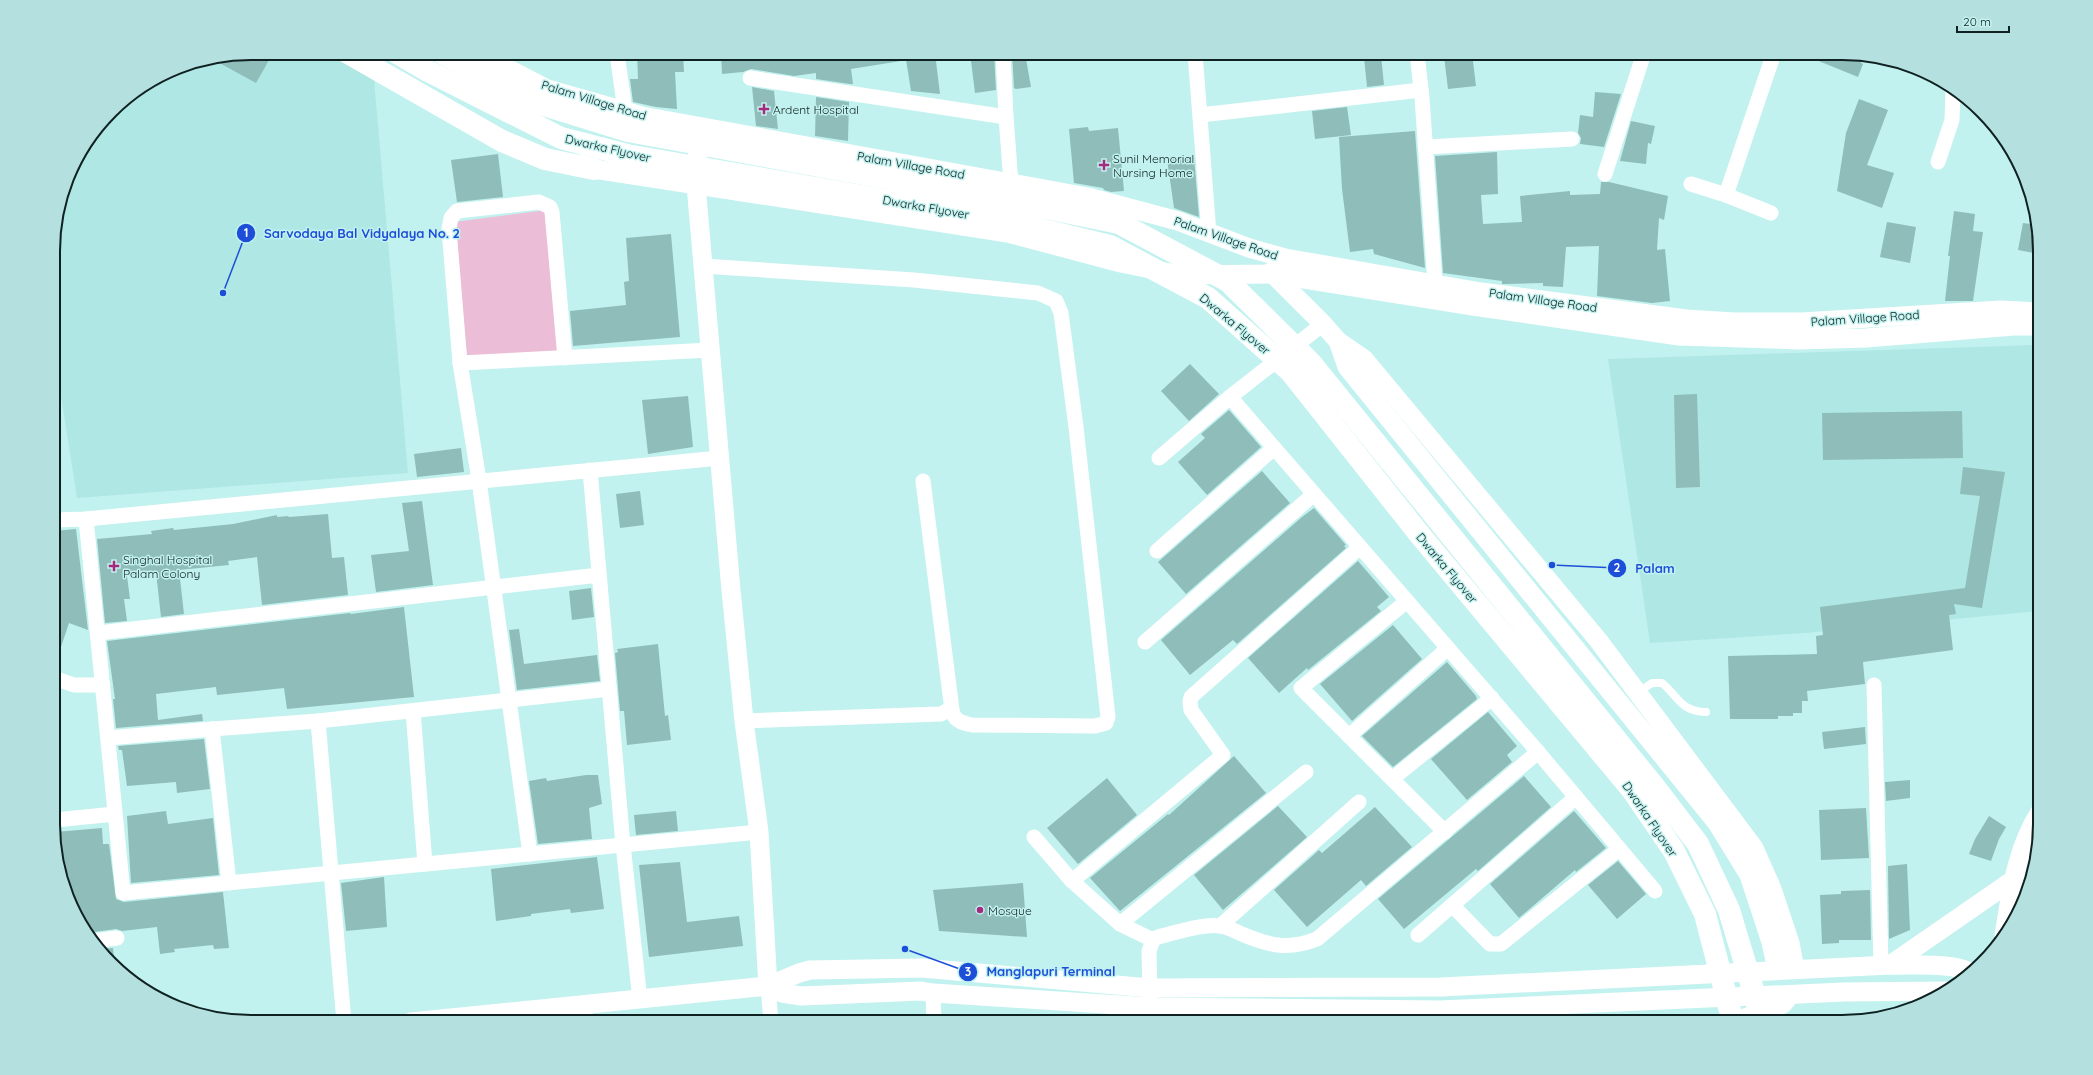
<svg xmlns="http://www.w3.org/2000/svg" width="2093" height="1075" font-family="Quicksand,sans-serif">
<rect width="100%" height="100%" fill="#c2f2ef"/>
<g fill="#afe7e4">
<path d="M251 53H328L374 79 408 473 77 498 54 351 53 238 74 163 120 102 175 68Z"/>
<path d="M2034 345 2039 353V611L1806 633 1650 643 1608 359Z"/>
</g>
<path fill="#ecbdd6" d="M547 210 560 353 467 358 454 222Z"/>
<g fill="#8fbdba">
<path d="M251 53H273L256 83 214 60Z"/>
<path d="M637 53H683L684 72H675L677 109 656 107 633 102 630 79H638Z"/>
<path d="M721 53H900L901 61 851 69 853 84H850L816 79V73L794 76 751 69 743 72 722 74Z"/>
<path d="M905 53H935L940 94 911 91Z"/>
<path d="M970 53H994L996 90 975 93Z"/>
<path d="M1012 53H1025L1031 87 1016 89 1014 88Z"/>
<path d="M1472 53 1476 86 1448 89 1444 56Z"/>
<path d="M1799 53 1862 55 1861 63 1863 64 1858 77Z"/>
<path d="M1381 55 1384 85 1367 87 1364 57Z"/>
<path d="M752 87 774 91 778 129 756 126Z"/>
<path d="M1595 92 1621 94 1604 147 1580 144 1581 138 1578 133 1580 115 1593 117Z"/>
<path d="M816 97 849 102 848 141 815 136Z"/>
<path d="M1859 99 1888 110 1867 165 1894 173 1882 208 1837 191 1846 133Z"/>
<path d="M1347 107 1351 135 1315 139 1312 111Z"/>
<path d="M1631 121 1655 126 1651 144 1648 143 1646 164 1620 161Z"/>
<path d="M1088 127 1089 131 1118 128 1124 191 1111 192 1104 190 1103 188 1074 183 1069 129Z"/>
<path d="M1415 131 1425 268 1374 254 1373 249 1350 252 1342 189 1339 137Z"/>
<path d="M1497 152 1498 194 1481 195 1483 224 1522 222 1520 196 1570 191V195L1600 194 1601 182H1609L1668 196 1664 220 1659 218 1657 250 1665 249 1670 301 1652 303 1597 296 1599 246 1566 247 1563 287 1543 286V283L1506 284H1502V281L1443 273 1435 156Z"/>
<path d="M498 154 503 197 457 202 451 160Z"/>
<path d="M1194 157 1199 217 1174 208 1167 159Z"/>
<path d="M1954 211 1975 214 1973 231 1983 232 1973 301H1945L1950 256H1948Z"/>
<path d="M1887 222 1916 227 1910 263 1880 257Z"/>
<path d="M2023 223 2038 225 2034 253 2018 250Z"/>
<path d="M671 234 680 337 573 346 570 311 626 305 624 282 629 281 626 238Z"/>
<path d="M1190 364 1219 394 1189 421 1161 391Z"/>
<path d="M1697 394 1700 487 1676 488 1674 395Z"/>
<path d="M688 396 693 447 648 454 642 400Z"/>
<path d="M1229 410 1261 447 1207 495 1178 462 1205 438 1201 434Z"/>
<path d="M1962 411 1963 458 1823 460 1822 413Z"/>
<path d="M461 448 464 472 417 477 414 454Z"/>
<path d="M1963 467 2005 472 1982 608 1954 604 1956 614 1949 615 1953 650 1863 662 1865 684 1807 691 1808 701H1802V713H1793V716H1778V719H1730L1728 656 1817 654 1816 636 1823 635 1820 607 1965 588 1980 496 1960 494Z"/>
<path d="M1262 471 1290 503 1186 594 1158 562Z"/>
<path d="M640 491 644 525 620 528 616 494Z"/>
<path d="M422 501 433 585 376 592 371 555 409 551 402 503Z"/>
<path d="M1314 508 1346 545 1344 546 1346 548 1237 644 1233 640 1190 675 1161 640 1302 517Z"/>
<path d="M328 514 332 558 344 557 348 595 262 605 257 557 228 561 229 565 179 570 184 614 161 617 156 572 127 576 130 599H124L127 621 105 623 97 539 152 534 151 531 173 528 174 530 233 524 277 515V517L288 516 289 517Z"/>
<path d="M76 529 88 630 69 623 57 659H54V531Z"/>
<path d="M1358 561 1389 597 1377 607 1381 611 1308 670 1307 668 1279 693 1248 658Z"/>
<path d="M591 588 594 617 572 620 569 591Z"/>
<path d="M404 607 414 697 287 709 284 688 217 695 216 687 156 694 158 720 202 714 203 721 116 728 113 699H115L107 641 350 613 351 614Z"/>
<path d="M1393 625 1422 659 1352 721 1320 684Z"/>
<path d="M519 629 524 664 597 655 600 681 517 690 509 630Z"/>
<path d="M658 644 665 716 668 715 671 740 627 745 624 711H620L615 653 618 652 617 649Z"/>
<path d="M1447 662 1476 696 1477 699 1393 767 1362 736Z"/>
<path d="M1488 712 1517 746 1507 755 1512 762 1467 800 1431 759Z"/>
<path d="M1865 727 1866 744 1824 749 1822 732Z"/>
<path d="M204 739 210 789 177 793 176 782 127 786 122 750H119L118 746Z"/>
<path d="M1234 756 1266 793 1120 911 1090 878 1168 814 1169 815Z"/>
<path d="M586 775H598L602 804 589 808 592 839 538 844 529 781 546 778 547 781Z"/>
<path d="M1524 776 1551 807 1478 871 1476 869 1404 929 1378 899Z"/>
<path d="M1107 778 1137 815 1078 864 1047 828Z"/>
<path d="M1910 780V798L1886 801 1885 782Z"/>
<path d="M1278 806 1307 837 1223 910 1194 875Z"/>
<path d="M1375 807 1412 847 1366 886 1361 880 1307 927 1274 890 1319 850 1322 853Z"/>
<path d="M1866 808 1869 858 1821 860 1819 810Z"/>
<path d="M166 811 168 824 213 818 219 875 131 883 127 816Z"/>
<path d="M676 811 678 831 636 835 634 815Z"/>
<path d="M1574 811 1606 848 1576 872 1575 870 1519 918 1490 884Z"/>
<path d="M1989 816 2006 827 1999 839 1991 861 1969 854 1975 839Z"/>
<path d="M102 828 103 844H109L116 899 124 902 223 892 229 948 214 949 213 945 174 949 175 952 160 954 157 927 122 931 116 929 87 933 72 906 68 873 61 874 55 850V832Z"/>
<path d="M597 857 604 909 571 913 570 909 531 914V916L496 921 491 869Z"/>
<path d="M1618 861 1646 894 1617 919 1588 885Z"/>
<path d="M680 862 687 922 739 916 743 946 649 957 639 865Z"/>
<path d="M1907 864 1910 930 1889 939 1888 866Z"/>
<path d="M384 877 387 927 346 931 341 883Z"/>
<path d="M1023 883 1027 937 939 931 933 890Z"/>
<path d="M1870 890 1871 940H1839V943L1822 944 1820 895 1841 894V891Z"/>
<path d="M113 948 115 967 98 949Z"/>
</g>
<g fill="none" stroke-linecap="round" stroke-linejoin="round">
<g stroke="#fff" stroke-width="8">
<path d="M1637 693 1652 683H1662C1679 697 1680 711 1706 712"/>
<path d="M588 1005 590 1022"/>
</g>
<g stroke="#fff" stroke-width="15">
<path d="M617 53 625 111"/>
<path d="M1003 53 1006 117 1011 183"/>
<path d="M1195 53 1209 234"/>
<path d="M1417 53 1422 98 1435 283"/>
<path d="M750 78 1006 117"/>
<path d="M1200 115 1421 90"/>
<path d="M1426 147 1572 139"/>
<path d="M1938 162 1952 120 1953 89"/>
<path d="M1605 174 1644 53"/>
<path d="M1691 184 1726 195 1771 213"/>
<path d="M1726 195 1774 53"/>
<path d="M703 266 914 280 1038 293 1056 301 1061 313 1076 427 1108 717 1106 723 1095 726 972 725C956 722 952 718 951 702L923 481"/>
<path d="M460 363 449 229 451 218 457 211 539 202 550 207 552 212 565 358"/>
<path d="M1230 397 1538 752 1655 891"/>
<path d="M1159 458 1230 397 1323 324"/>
<path d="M590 470 623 845 640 1000"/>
<path d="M86 519 123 893 759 832"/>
<path d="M54 520 86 519 720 458"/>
<path d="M1157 551 1274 448"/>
<path d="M1407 601 1301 688 1445 832"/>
<path d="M98 633 599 575"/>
<path d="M1145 642 1314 494"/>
<path d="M54 678 74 685H103"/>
<path d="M1874 685 1881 966"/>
<path d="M413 711 425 864"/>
<path d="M318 721 344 1022"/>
<path d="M744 721 941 714 950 709"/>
<path d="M1349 736 1448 648"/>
<path d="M108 738 212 729"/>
<path d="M1392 779 1492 698"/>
<path d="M55 820 115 814"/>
<path d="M1034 837 1072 881 1120 924 1153 940"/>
<path d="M530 854 479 480 460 363 710 350"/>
<path d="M1072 881 1223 755 1191 710 1190 702 1191 697 1360 547"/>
<path d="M229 883 212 729 318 721 609 689"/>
<path d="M1452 905 1490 944H1501L1619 849"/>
<path d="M1120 924 1306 772"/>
<path d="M1220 926 1359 802"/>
<path d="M1418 935 1576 797"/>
<path d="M92 941 117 938"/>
<path d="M768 986 771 1022"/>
<path d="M933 993 934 1022"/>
<path d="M1150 999 1149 951 1153 940 1158 937C1175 933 1203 923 1221 926 1229 927 1236 932 1244 935 1271 946 1289 950 1317 939L1538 752"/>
</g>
<g stroke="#fff" stroke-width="19">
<path d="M478 53 547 89 642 116 1088 197 1178 221 1249 248 1285 258 1481 292 1686 319 1734 322H1802L2001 310 2039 312"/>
<path d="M699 129 696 185 731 590 744 721 759 832 768 986"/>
<path d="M581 164 594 169 1008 233 1121 263 1180 275 1273 274 1473 306 1679 336 1799 340 1866 338 2014 326H2039"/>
<path d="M1271 272 1323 324 1338 341 1364 359 1598 640 1754 848 1772 889 1790 943 1795 969"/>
<path d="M1338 341 1347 367 1717 823 1749 875 1771 942 1777 970"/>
<path d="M2004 935C2011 893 2016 849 2040 812"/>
<path d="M1890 965 2013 880"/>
<path d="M768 986 782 993 801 996 921 991 933 993 1150 1007 1440 1010 1844 992 1947 991"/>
<path d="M411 1022 768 986 799 973 810 970 922 968 1150 988 1441 987 1890 965C1913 966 1950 962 1970 972"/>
<path d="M1734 1022 1783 1004 1790 995"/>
</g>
<g stroke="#fff" stroke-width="22">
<path d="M348 53 502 141 545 159 594 169"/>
<path d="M397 53 428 71 561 138 627 155 1011 222 1110 246 1208 298 1290 371 1420 535 1633 791 1674 851 1705 914 1733 1022"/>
<path d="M442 53 531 101 628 131 1017 202 1119 223 1228 281 1310 362 1653 785 1698 844 1729 910 1757 1003 1759 1022"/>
</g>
</g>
<g fill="#a5297c" stroke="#c2f2ef" stroke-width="1.5">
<path d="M762 103h4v4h4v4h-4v4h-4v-4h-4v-4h4z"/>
<path d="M1102 159h4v4h4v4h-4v4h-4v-4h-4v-4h4z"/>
<path d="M112 560h4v4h4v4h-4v4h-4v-4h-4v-4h4z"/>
<circle cx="980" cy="910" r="4"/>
</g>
<g text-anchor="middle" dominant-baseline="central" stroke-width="3" stroke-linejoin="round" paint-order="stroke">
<g font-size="12" fill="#0f2121" stroke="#c2f2ef">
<text transform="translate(594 100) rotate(17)">Palam Village Road</text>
<text transform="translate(608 148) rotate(13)">Dwarka Flyover</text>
<text transform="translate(911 165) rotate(10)">Palam Village Road</text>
<text transform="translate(926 207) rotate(10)">Dwarka Flyover</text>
<text transform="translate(1226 238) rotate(19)">Palam Village Road</text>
<text transform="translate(1543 300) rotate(8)">Palam Village Road</text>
<text transform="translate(1865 318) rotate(-4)">Palam Village Road</text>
<text transform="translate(1235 324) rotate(40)">Dwarka Flyover</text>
<text transform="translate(1447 568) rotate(50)">Dwarka Flyover</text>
<text transform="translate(1650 819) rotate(56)">Dwarka Flyover</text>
</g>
<g font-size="12" fill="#0f2121" stroke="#c2f2ef" text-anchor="start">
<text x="773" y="109">Ardent Hospital</text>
<text x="1113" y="158">Sunil Memorial<tspan x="1113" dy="14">Nursing Home</tspan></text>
<text x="123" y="559">Singhal Hospital<tspan x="123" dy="14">Palam Colony</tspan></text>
<text x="988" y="910">Mosque</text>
</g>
</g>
<path d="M0 0H2093V1075H0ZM251 60H1842A191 191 0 0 1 2033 251V824A191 191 0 0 1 1842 1015H251A191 191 0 0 1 60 824V251A191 191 0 0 1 251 60Z" fill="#b4e1df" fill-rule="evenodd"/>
<path fill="none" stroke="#0f2121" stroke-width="2" d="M251 60H1842A191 191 0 0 1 2033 251V824A191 191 0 0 1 1842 1015H251A191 191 0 0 1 60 824V251A191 191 0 0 1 251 60Z"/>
<path fill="none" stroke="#1d4ed8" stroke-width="1.5" d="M223 293L246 233M1552 565L1617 568M905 949L968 972"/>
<g fill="#1d4ed8" stroke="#c2f2ef" stroke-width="1.5">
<circle cx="223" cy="293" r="4"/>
<circle cx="1552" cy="565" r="4"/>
<circle cx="905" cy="949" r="4"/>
<circle cx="246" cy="233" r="10"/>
<circle cx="1617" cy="568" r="10"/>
<circle cx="968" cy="972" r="10"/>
</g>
<g font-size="12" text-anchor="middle" font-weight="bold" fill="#fff">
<text x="246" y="237">1</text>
<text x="1617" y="572">2</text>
<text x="968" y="976">3</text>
</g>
<g font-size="13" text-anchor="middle" font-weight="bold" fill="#1d4ed8" stroke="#c2f2ef" stroke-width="3" stroke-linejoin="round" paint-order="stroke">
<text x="362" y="238">Sarvodaya Bal Vidyalaya No. 2</text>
<text x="1655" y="573">Palam</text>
<text x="1051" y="976">Manglapuri Terminal</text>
</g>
<path d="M1957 26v6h52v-6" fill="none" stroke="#0f2121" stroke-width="2"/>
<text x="1963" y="26" font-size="12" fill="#0f2121" stroke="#c2f2ef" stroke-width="3" paint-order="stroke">20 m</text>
</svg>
